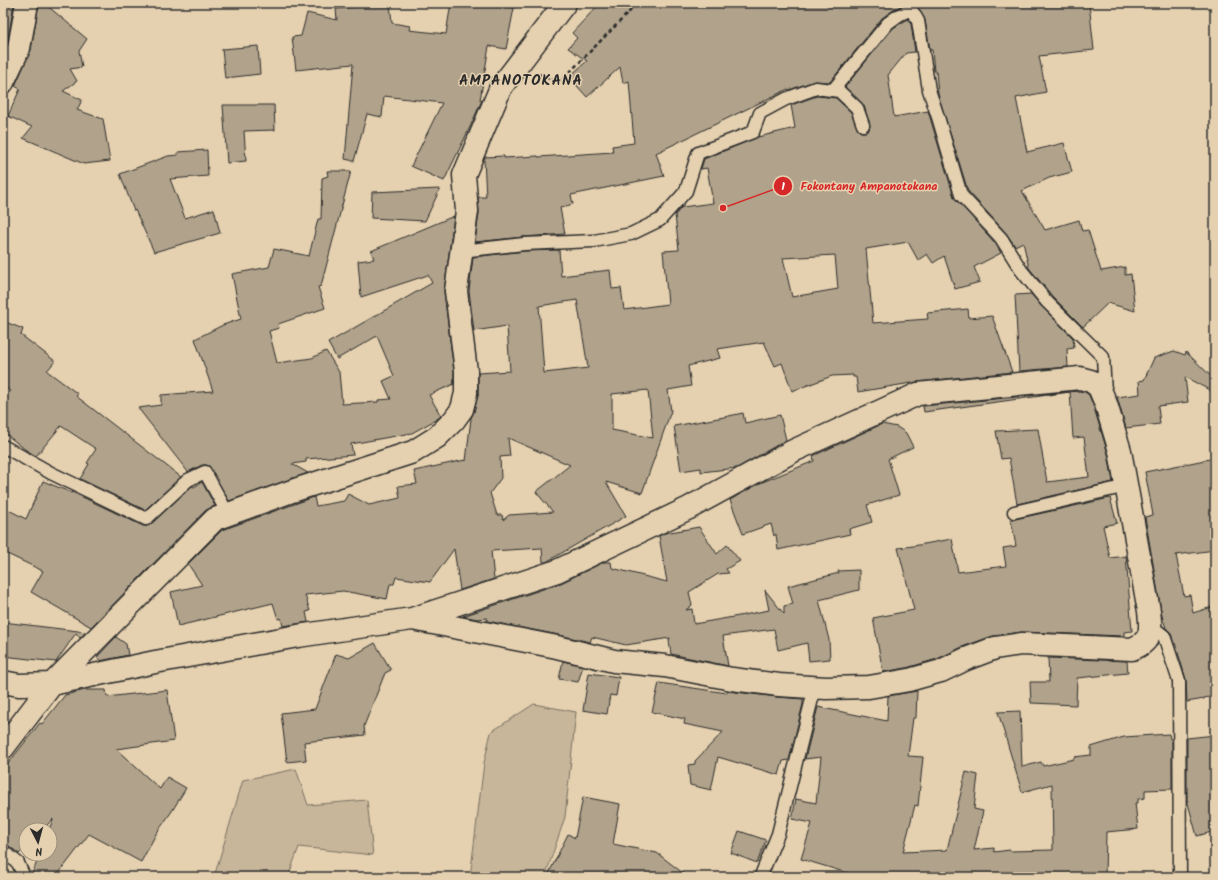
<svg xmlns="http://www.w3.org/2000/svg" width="1218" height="880" font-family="Kalam,sans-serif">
<rect width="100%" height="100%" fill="#e5d1b0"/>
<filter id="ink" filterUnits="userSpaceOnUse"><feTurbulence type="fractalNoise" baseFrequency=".025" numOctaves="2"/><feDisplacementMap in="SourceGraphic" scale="8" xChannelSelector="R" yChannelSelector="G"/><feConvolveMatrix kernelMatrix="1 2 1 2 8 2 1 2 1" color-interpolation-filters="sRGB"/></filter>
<g filter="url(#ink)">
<g fill="#c7b69a" stroke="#797062">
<path d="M534 704 576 712 565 817 545 877H470L484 763 491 732Z"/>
<path d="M296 769 308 805 367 800 373 855 299 847 288 877H214L243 780Z"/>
</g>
<g fill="#b1a38b" stroke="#2b2b2b" fill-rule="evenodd">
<path d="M3 3H14L7 44 3 53Z"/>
<path d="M39 3H44L87 39 79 51 82 67 70 69 77 81 63 91 82 100 77 110 103 119 110 161 84 164 23 138 32 127 8 116 20 89 15 86 31 50Z"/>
<path d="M390 3 392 23 410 26 409 30 446 34 451 3H489L514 8 506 49 489 46 480 100H482L471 125 444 181 411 166 442 103 384 96 382 117 367 114 354 161 345 159 353 64 296 70 292 37 301 36 307 13 337 20 336 9Z"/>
<path d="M600 3H906L895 9 882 18 830 82 814 81 789 90 788 89 656 153 664 176 571 195 573 204 560 208 565 234 523 237 475 242 479 213 478 197H486L484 159 485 157 504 156V158L538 156V157L613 152 612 146 634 143 629 81 623 83 620 67 587 97 569 77 587 61 568 48 577 38 572 33Z"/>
<path d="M915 3H1089L1094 50 1039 56 1046 92 1016 98 1027 152 1064 143 1072 172 1049 178 1022 191 1045 230 1079 220 1082 231 1088 230 1101 271 1125 267V275L1131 274 1135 311 1108 303 1083 327 1053 297 1029 268 1023 242 1015 246 1006 233 968 191 938 94 936 71H934L932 50H930L925 20Z"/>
<path d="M908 19 911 24 915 52 906 53 888 75 894 117 928 111 954 197 995 243 1001 253 974 267 980 282 955 289 944 256 933 263 927 254 918 260 908 242 866 249 873 323 928 319 927 313 968 309 969 318 992 316 1012 372 917 382 858 392 856 377H853V375L832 376 792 391 782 363 775 366 764 342 717 349 720 358 688 366 691 386 668 390 671 411 642 493 606 482 626 516 546 562H543L542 548 491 551 494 579 460 590 454 549 430 582 396 577 394 584H390L387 599 343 591 305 595 310 611 306 612 308 622 283 626 281 618 278 619 273 603 178 626 171 592 202 585 188 564 222 530 314 497 316 506 344 501 348 494 369 505 400 498 398 486 417 484 414 471 465 460 466 461 471 418 474 412 478 396V373L510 371 507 326 474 331 469 291 473 257 525 251 559 250 561 276 610 270 612 289 621 288 624 310 668 304 663 251 679 250 675 215 682 207 713 203 707 168 701 169 704 159 758 137 795 128 791 105 817 96 836 98 851 112 858 130 861 132H866L869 130 870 126 864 106 845 87 893 28ZM835 255 838 289 792 297 783 258ZM577 300 588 368 544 373 539 306ZM648 390 653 438 612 430V394ZM508 438 570 465 536 492 553 512 509 515 503 520 502 515H497L490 493 501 478 500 457 510 456Z"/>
<path d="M258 46 260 74 225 78 222 49Z"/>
<path d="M223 105H274L275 130 244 131 246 161 227 163Z"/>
<path d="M207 150 208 176 170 179 185 218 214 209 220 233 154 252 135 210 134 211 120 174 168 156 178 155V152Z"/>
<path d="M327 171H351L321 286 318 287 325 308 278 324 279 328 269 331 277 363 312 358 326 351 339 372 342 404 378 402V400L391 399 383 381 394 376 377 336 337 359 328 343 432 283 428 275 361 297 358 261 374 259 371 251 454 216 444 292 454 372V384L429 395 441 416 437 419 412 433 351 444 353 455 306 459V462L292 464 308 473 229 501 209 466 206 465H202L188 472 138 408 161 405V395L213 391 195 339 223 325 241 319 232 274 269 267 274 249 309 256 318 219H321L322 178 328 176Z"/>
<path d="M440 189 425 221 371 218 372 192Z"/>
<path d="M1031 294 1042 307 1073 338 1074 348 1067 349 1068 367 1019 371 1015 295Z"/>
<path d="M3 321 23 329 21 335 55 361 47 371 78 394 76 396 181 477 145 510 80 479 89 464 87 463 96 449 61 426 36 456 26 450 3 432V401L10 391 3 385Z"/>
<path d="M1174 351 1185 355 1186 352 1215 380V393L1185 377 1188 402 1158 406 1160 424 1126 428 1117 397 1140 394 1139 381 1144 380 1154 358Z"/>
<path d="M1079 391 1085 392 1089 395 1094 408 1108 454 1113 482 1017 504 1009 458 1001 459 996 431 1038 429 1047 482 1089 477 1084 437 1073 438 1070 392 924 412 923 406Z"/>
<path d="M743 413 745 423 780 415 786 440 737 468 701 472V468L681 471 674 426 724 417Z"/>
<path d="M882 424 897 427 906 433 913 447 888 459 899 495 867 505 872 522 849 529 850 534 778 550 776 534 774 536 771 524 743 534 730 500 760 483 814 461 813 456Z"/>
<path d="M1215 458V550L1176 555 1184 596 1190 595 1193 613 1215 606V696L1204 698V699L1187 702 1186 679 1175 643 1174 644 1171 633 1166 628 1162 616 1145 517 1153 515 1145 472Z"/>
<path d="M43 481 72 493V492L143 526H147L151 524 192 486 194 487 202 482 215 506 206 510 91 627 31 592 43 571 3 552V507L26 519Z"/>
<path d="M1110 498 1117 523 1103 526 1110 558 1126 556 1132 631 1124 632V636L1022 632 993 636 962 647 937 659 906 668 883 672 873 618 914 610 898 548 913 546 952 539 958 572 1006 566 1003 548 1016 546 1011 520Z"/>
<path d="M699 527 717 554 727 545 740 561 726 569 729 573 718 574 689 592 692 605 686 610 692 609 694 624 739 616 769 610 765 590 784 614V606L793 604 788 586 839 573 838 571 859 570V590L819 600 829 640 830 659 809 661 807 643 778 650 774 629 723 636 728 666 671 654 669 641 670 638 626 645 592 637 590 642 559 635 487 621V618L477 619 463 616 561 583 604 562H611L612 568 667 582 659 536 665 533Z"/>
<path d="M3 622 78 631 86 632 80 638 76 633 56 662 3 656Z"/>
<path d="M116 637 126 644 128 655 100 661 97 657Z"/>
<path d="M375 643 391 670 385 673 364 726 365 735 304 742 306 760 287 762 281 713 315 709 336 654 349 658Z"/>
<path d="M1048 658 1127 661 1128 673 1077 678 1076 705 1031 703 1030 682H1049Z"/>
<path d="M563 661 583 666 578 682 559 679Z"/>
<path d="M589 673 619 677 616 696 610 695 607 714 583 710Z"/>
<path d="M659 683 727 693V691L777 697 803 699V704L789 760 783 761 779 775 718 757 711 790 690 785 688 765 695 764V761L723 732 684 724 685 719 652 712Z"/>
<path d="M85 690H106L107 697 167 690 174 741 116 749 160 789 167 777 186 788 172 811 156 834 141 862 89 834 56 877H31L40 854H50V830H49L53 819 42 830H26V847L19 854 8 845 3 844V770L40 723 42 724 65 695Z"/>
<path d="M917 691 916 718H913L908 756 923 757 918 806 915 805 903 852 947 850 966 772 978 775 974 809 983 811 974 850 994 848V852L1010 850V851L1053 850 1052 784 1022 792 998 712 1020 711 1022 767 1041 762 1043 766 1074 759V757L1091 755V747L1124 737 1169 734 1170 739H1172V789L1145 790V798L1138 799V803H1135L1138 829 1106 832 1105 877H1054V874L1012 875V877H861L801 859 812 823 792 819 796 799 816 803 821 757 805 759 818 707 887 721 888 696Z"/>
<path d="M1215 735V831L1197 836 1187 800V738Z"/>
<path d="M583 797 620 804 613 844 657 853 688 877H547L568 834 575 838Z"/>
<path d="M739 831 766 840 757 863 731 853Z"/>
</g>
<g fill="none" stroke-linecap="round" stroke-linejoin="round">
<g stroke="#2b2b2b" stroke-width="15">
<g id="lane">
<path d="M833 90 888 23 899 15 911 9 918 21 929 90 938 117 961 195 1001 238 1021 270 1047 302 1103 357 1105 393"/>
<path d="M461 251 524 244 594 241 631 234 660 220 686 191 698 153 753 132 760 113 786 99 816 88 839 91 857 108 863 125"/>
<path d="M3 446 51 473 146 519 188 480 205 472 228 514"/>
<path d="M1014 512 1127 486"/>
<path d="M1150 625 1164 636 1179 681 1180 877"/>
<path d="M3 851 18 863 24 877"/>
<path d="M762 877V873L778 834 815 687"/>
</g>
</g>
<g stroke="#2b2b2b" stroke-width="25">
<g id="street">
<path d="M3 82 19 48 27 3"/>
<path d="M3 682 19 685 52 684 155 662 298 636 412 619 557 571 689 508 793 451 918 394 1080 378 1091 381 1099 387 1106 404 1120 451 1149 611C1151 629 1153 641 1132 649L1021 644 995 648 966 659 941 671 909 680 869 687 826 688 779 685 732 679 665 666 614 661 557 647 412 619"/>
<path d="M3 748 52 684 215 519 292 491 413 452 437 437 454 420 462 409 466 393V371L456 291 467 211 464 175 501 87 565 3"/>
</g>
</g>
<path stroke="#2b2b2b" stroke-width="2.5" stroke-dasharray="4 3" stroke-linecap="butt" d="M539 74 551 80H562L638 3"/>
<use href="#lane" stroke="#e5d1b0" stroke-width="12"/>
<use href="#street" stroke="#e5d1b0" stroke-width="22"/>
</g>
</g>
<g text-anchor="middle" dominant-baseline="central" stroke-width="3" stroke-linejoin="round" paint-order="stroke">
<g font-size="15" font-weight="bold" letter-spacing="1" fill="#2b2b2b" stroke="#e5d1b0">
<text x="521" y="81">AMPANOTOKANA</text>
</g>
</g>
<path fill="none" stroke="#d62828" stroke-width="1.5" d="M723 208L783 186"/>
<g fill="#d62828" stroke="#e5d1b0" stroke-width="1.5">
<circle cx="723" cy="208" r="4"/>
<circle cx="783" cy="186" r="10"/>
</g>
<g font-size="12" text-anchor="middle" font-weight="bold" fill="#fff">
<text x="783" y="190">1</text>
</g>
<g font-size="12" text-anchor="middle" font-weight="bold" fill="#d62828" stroke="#e5d1b0" stroke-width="3" stroke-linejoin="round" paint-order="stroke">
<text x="869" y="190">Fokontany Ampanotokana</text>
</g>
<rect width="1218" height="880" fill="none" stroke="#e5d1b0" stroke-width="16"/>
<rect x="8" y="8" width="1202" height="864" fill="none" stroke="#2b2b2b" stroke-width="1.5" filter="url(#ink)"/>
<g transform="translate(38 842) rotate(174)"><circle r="19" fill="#e5d1b0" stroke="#9b8f7b"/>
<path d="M0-3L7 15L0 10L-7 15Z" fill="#2b2b2b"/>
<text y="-6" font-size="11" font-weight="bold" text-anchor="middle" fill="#2b2b2b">N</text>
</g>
</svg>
